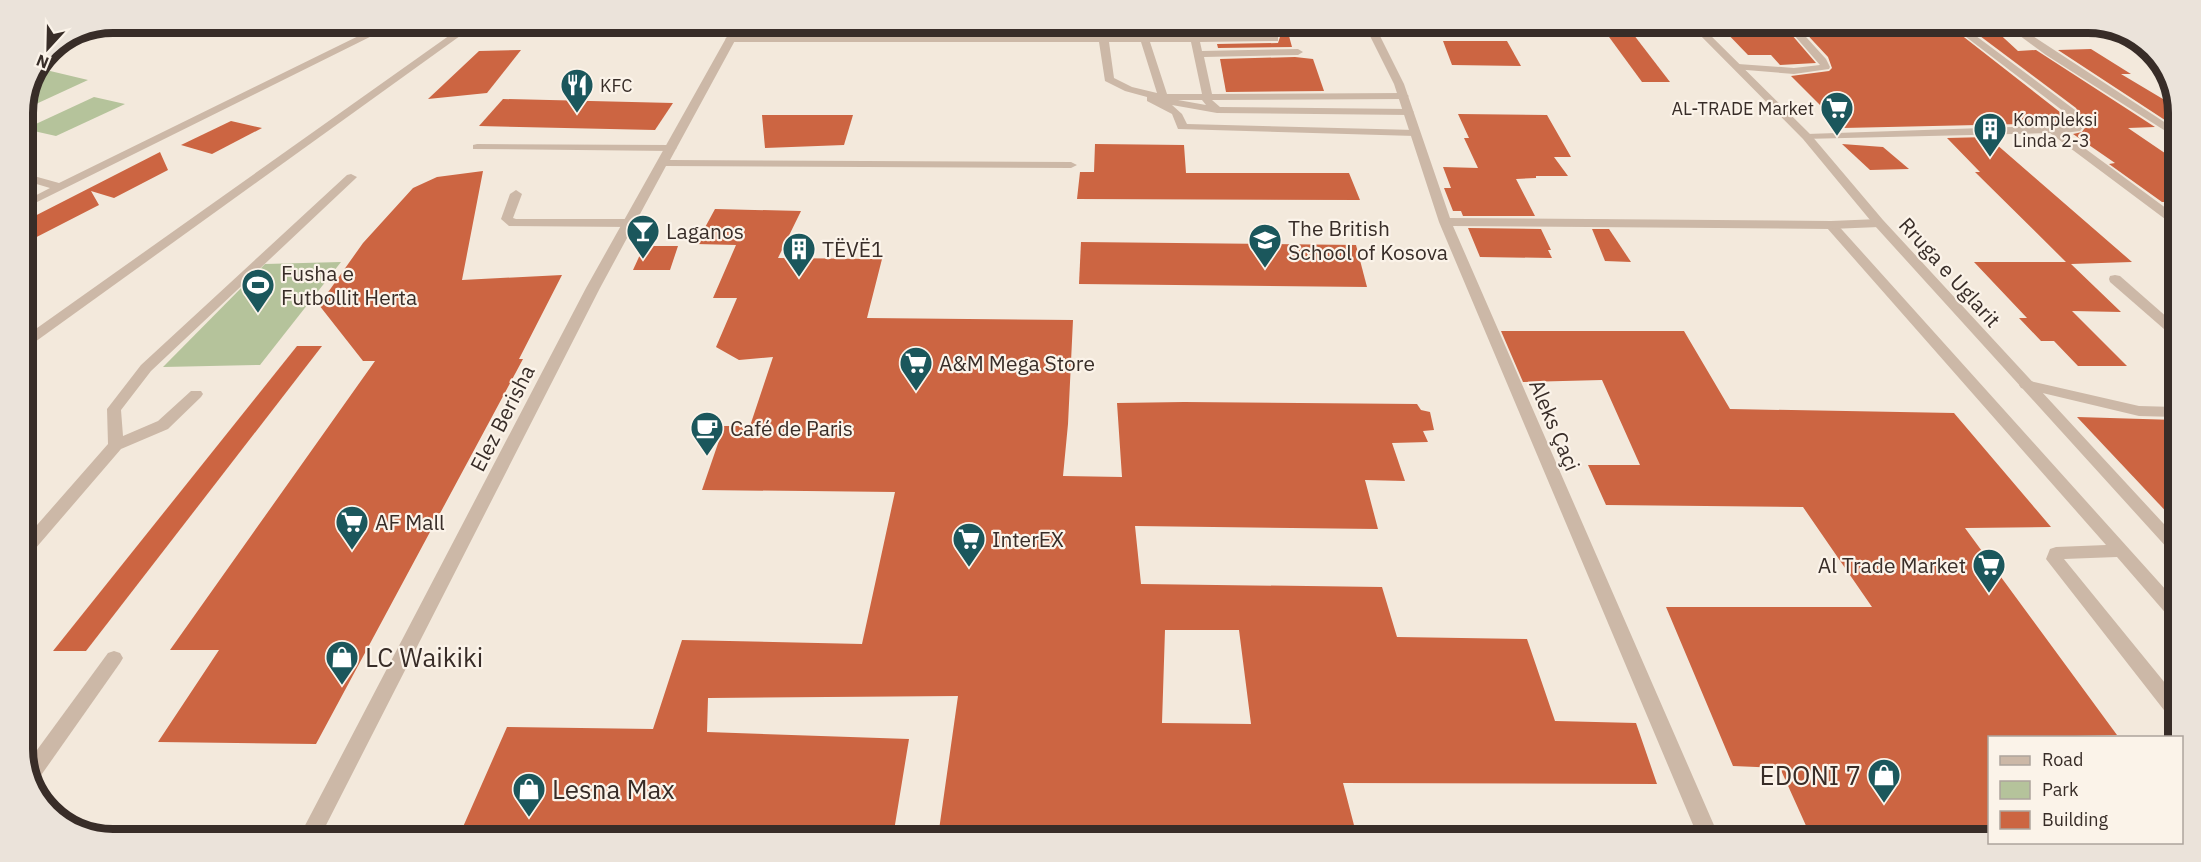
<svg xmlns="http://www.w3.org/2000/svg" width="2201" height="862" font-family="'IBM Plex Sans',sans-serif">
<rect width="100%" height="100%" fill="#f3e9dc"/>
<g fill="#b5c39b">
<path d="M46 70 88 80 23 110 38 74Z"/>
<path d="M94 97 125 104 56 136 25 129Z"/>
<path d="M341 262 260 365 163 367 265 264Z"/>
</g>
<g fill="#cc6542" fill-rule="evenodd">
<path d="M1213 25H1286L1292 47 1218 48 1217 44 1278 43 1280 37 1275 34H1215Z"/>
<path d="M1601 26H1627L1670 82H1642Z"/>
<path d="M1720 26 1785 27 1816 63 1780 65 1771 55H1748Z"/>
<path d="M1800 27H1951L2065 116 2070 123 1843 128 1791 76 1829 71 1832 68 1828 57Z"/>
<path d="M1968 27H1992L2018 51 2036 50 2155 127 2128 128 2178 162V202H2162L2109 164 2115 163 2073 134 2082 132 2086 126 2076 108Z"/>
<path d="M1443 41H1507L1521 66 1452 65Z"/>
<path d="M2091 49 2131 74H2121L2178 108V125L2174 126 2058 50Z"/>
<path d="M521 50 487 93 428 99 479 51Z"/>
<path d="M1295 57 1313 59 1324 91 1226 92 1220 59Z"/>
<path d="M503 99 673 103 655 130 479 126Z"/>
<path d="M1458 114 1547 115 1571 157H1554L1568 176H1536V178L1516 179 1535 216H1463L1461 211H1453L1444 188H1451L1443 167 1478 168 1464 138H1469Z"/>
<path d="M762 115H853L844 145 765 148Z"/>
<path d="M231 121 262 128 212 154 181 145Z"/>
<path d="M1988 137 2132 262 2071 264 2121 312 2072 311 2127 366H2078L2054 341H2041L2019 318H2027L1974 262H2066L1975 172H1980L1947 138Z"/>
<path d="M1095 144 1184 145 1186 173H1349L1360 200 1077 199 1080 172H1094Z"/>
<path d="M1842 144 1883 147 1909 169 1870 170Z"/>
<path d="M160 152 168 170 114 198 91 191 99 205 23 244V222Z"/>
<path d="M483 171 462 280 562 275 519 359H523L316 744 158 742 219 650H170L375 361H363L319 305 363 243 413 188 437 177Z"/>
<path d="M715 209 801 211 778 258 882 259 867 318 1073 320 1068 424 1063 476 1122 477 1117 403 1184 402 1417 404 1421 410 1430 412 1434 430 1423 431 1428 442 1392 443 1405 481 1365 480 1378 529 1135 526 1141 584 1382 587 1397 637 1527 639 1555 721 1636 723 1657 784 1343 783 1355 829 1051 830V837H938L958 696 708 698 707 732 909 739 893 837 459 836 507 727 653 729 682 640 862 644 895 492 702 490 724 426H750L773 357 739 360 716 347 737 298H713L736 245 696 244ZM1165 630H1239L1251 724 1162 723Z"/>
<path d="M1468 228 1541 229 1551 250H1548L1552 258 1480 257Z"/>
<path d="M1592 229H1609L1631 262 1605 261Z"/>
<path d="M1081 242 1356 245 1367 287 1079 284Z"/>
<path d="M644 246H678L670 270H633Z"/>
<path d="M1501 331H1684L1730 409 1954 413 2051 527 1965 528 2117 735 1989 738V839H1812L1780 768 1733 766 1666 607H1872L1803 507 1606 505 1588 465H1640L1602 380 1523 382Z"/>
<path d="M297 346H322L86 651H53Z"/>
<path d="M2077 417 2176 420 2175 521Z"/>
</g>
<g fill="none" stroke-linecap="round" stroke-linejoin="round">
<g fill="#ccb8a7" fill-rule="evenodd">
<path d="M385 23H398L23 209V202L50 188 23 180V173L59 183Z"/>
<path d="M1275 36 1278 37V41L1200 42 1202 51 1298 49 1303 52 1298 55 1204 57 1212 94 1404 93 1409 96 1404 99 1212 100 1220 107 1409 109 1414 112 1409 115 1217 113 1172 105 1182 114 1187 124 1415 130 1420 133 1415 136 1178 129 1172 114 1147 101V97L1125 91 1105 81 1099 42H730L725 39 730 36ZM1109 42H1141L1157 93 1132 87 1114 78ZM1150 42H1191L1202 94H1167ZM1178 100H1202L1206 105Z"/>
<path d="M477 144 671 145 677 148 671 151 473 149V145Z"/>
<path d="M351 174 357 177 355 179 151 371 121 410 123 436 158 421 191 391H201L203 394 201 397 168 429 121 449 29 556 23 558V541L108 444 107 409 141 365 347 175Z"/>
<path d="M516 190 522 194 513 218 516 219H629L635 223 629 227 509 226 501 219 510 194Z"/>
<path d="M1831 221 1835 222 2175 600V619L2169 617 2117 557 2064 559 2174 694V716L2167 714 2046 559 2050 549 2056 547 2106 545 1827 228V222Z"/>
<path d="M114 651 120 653 123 658 120 663 37 781 33 783 26 765 108 653Z"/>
</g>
<g fill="#ccb8a7" fill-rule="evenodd">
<path d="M467 23H478L28 347 23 348V338Z"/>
<path d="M734 24H744L670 160 1071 162 1077 165 1071 168 666 166 600 288 321 835H300L586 288Z"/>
<path d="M1365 26H1375L1404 84 1450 218 1831 221 1879 219 1885 223 1879 227 1831 229 1453 226 1720 839H1699L1439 222 1394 84Z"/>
<path d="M1787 27H1797L1826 59 1830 67 1829 69 1794 74 1734 69V65L1738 64 1794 68 1820 65Z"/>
<path d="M1953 27H1964L2075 110 2084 126 2080 131 2064 133 2178 217 2177 226 2173 225 2050 133 1803 139V135L1807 134 2074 125 2067 114Z"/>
<path d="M2008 27H2019L2178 131V139L2046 55Z"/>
<path d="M2115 275 2120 276 2177 326V337L2172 336 2110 282 2109 279 2110 276Z"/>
<path d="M2026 380 2139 406 2176 407V417L2139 416 2021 388 2019 385Z"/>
</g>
<path fill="#ccb8a7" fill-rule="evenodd" d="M1691 26H1701L1811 135 1883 220 2175 536V552L2169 550 1875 226 1803 139Z"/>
</g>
<defs>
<g id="restaurant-pin" transform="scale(1.725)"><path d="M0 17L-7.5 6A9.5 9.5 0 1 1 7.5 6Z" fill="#1b575c" stroke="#fbf3e9"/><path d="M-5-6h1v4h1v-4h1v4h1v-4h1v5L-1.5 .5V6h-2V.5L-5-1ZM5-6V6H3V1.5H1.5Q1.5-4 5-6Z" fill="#fff"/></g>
<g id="supermarket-pin" transform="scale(1.725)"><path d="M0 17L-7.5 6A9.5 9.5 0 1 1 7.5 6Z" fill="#1b575c" stroke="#fbf3e9"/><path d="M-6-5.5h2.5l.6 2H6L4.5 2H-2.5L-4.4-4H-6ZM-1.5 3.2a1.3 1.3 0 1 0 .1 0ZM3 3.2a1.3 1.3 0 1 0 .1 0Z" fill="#fff"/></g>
<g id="building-pin" transform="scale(1.725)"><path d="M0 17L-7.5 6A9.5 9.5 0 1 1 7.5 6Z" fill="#1b575c" stroke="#fbf3e9"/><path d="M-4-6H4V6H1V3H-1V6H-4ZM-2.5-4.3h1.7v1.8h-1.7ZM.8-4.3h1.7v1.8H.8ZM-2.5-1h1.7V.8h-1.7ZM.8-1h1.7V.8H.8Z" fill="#fff"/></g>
<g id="bar-pin" transform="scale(1.725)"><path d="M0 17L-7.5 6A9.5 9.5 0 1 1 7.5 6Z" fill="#1b575c" stroke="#fbf3e9"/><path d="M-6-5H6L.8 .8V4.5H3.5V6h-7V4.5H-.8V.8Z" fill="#fff"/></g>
<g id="school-pin" transform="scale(1.725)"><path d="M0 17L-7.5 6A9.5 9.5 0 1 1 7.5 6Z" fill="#1b575c" stroke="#fbf3e9"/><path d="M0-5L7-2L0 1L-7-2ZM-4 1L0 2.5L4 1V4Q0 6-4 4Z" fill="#fff"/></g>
<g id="stadium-pin" transform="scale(1.725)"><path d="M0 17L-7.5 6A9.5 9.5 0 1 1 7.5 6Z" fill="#1b575c" stroke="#fbf3e9"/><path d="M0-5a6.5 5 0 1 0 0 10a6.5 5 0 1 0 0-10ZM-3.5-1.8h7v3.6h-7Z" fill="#fff"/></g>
<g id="cafe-pin" transform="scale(1.725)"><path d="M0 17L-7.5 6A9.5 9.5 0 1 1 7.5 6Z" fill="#1b575c" stroke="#fbf3e9"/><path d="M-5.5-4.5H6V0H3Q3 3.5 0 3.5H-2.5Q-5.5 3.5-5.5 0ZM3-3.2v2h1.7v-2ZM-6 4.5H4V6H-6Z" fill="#fff"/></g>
<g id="shop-pin" transform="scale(1.725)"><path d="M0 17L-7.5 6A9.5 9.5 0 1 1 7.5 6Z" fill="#1b575c" stroke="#fbf3e9"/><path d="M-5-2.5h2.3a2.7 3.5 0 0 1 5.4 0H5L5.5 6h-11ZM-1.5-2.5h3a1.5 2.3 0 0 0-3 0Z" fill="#fff"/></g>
</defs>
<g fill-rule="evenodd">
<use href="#restaurant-pin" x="577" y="85"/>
<use href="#supermarket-pin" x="1837" y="108"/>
<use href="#building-pin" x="1990" y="129"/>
<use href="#bar-pin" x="643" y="231"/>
<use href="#school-pin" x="1265" y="240"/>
<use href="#building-pin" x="799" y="249"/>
<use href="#stadium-pin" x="258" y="285"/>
<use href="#supermarket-pin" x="916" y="363"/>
<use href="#cafe-pin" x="707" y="428"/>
<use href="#supermarket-pin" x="352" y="522"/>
<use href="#supermarket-pin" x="969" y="539"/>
<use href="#supermarket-pin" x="1989" y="565"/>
<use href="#shop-pin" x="342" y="657"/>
<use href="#shop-pin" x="1884" y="775"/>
<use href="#shop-pin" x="529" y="789"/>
</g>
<g text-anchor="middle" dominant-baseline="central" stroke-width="4.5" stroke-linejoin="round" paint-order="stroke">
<g font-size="18" fill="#382d28" stroke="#fbf3e9" text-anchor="start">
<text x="600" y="85">KFC</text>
<text x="1814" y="108" text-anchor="end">AL-TRADE Market</text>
<text x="2013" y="119">Kompleksi<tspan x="2013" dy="21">Linda 2-3</tspan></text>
</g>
<g font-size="21" fill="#382d28" stroke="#fbf3e9" text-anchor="start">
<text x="1288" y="228">The British<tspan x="1288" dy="24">School of Kosova</tspan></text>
<text x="666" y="231">Laganos</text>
<text x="822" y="249">TËVË1</text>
<text x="281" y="273">Fusha e<tspan x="281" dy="24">Futbollit Herta</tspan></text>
<text x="939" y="363">A&amp;M Mega Store</text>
<text x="730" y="428">Café de Paris</text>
<text x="375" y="522">AF Mall</text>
<text x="992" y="539">InterEX</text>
<text x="1966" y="565" text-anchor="end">Al Trade Market</text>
</g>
<g font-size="21" fill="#382d28" stroke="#fbf3e9">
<text transform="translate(1950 272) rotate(48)">Rruga e Uglarit</text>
<text transform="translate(502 418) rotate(-63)">Elez Berisha</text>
<text transform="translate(1555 425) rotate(67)">Aleks Çaçi</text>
</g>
<g font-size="26" fill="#382d28" stroke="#fbf3e9" text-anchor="start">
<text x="365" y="657">LC Waikiki</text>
<text x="1861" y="775" text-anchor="end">EDONI 7</text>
<text x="552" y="789">Lesna Max</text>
</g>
</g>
<path d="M0 0H2201V862H0ZM113 33H2088A80 80 0 0 1 2168 113V749A80 80 0 0 1 2088 829H113A80 80 0 0 1 33 749V113A80 80 0 0 1 113 33Z" fill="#ebe3da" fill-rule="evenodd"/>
<path fill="none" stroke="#382d28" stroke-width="8" d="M113 33H2088A80 80 0 0 1 2168 113V749A80 80 0 0 1 2088 829H113A80 80 0 0 1 33 749V113A80 80 0 0 1 113 33Z"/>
<rect x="1988" y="736" width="195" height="108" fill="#fbf3e9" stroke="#ada49c" stroke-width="1.5"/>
<rect x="2000" y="756" width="30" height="9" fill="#ccb8a7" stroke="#ada49c" stroke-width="1.5"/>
<text x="2042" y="766" font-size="18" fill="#382d28">Road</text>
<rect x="2000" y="781" width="30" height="18" fill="#b5c39b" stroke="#ada49c" stroke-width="1.5"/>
<text x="2042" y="796" font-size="18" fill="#382d28">Park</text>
<rect x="2000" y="811" width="30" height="18" fill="#cc6542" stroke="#ada49c" stroke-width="1.5"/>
<text x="2042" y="826" font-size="18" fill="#382d28">Building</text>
<g transform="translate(48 48) rotate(202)" stroke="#fbf3e9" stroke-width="4.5" paint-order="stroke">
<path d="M0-4.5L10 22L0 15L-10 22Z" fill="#382d28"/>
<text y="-9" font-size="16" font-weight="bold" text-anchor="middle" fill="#382d28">N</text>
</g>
</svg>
